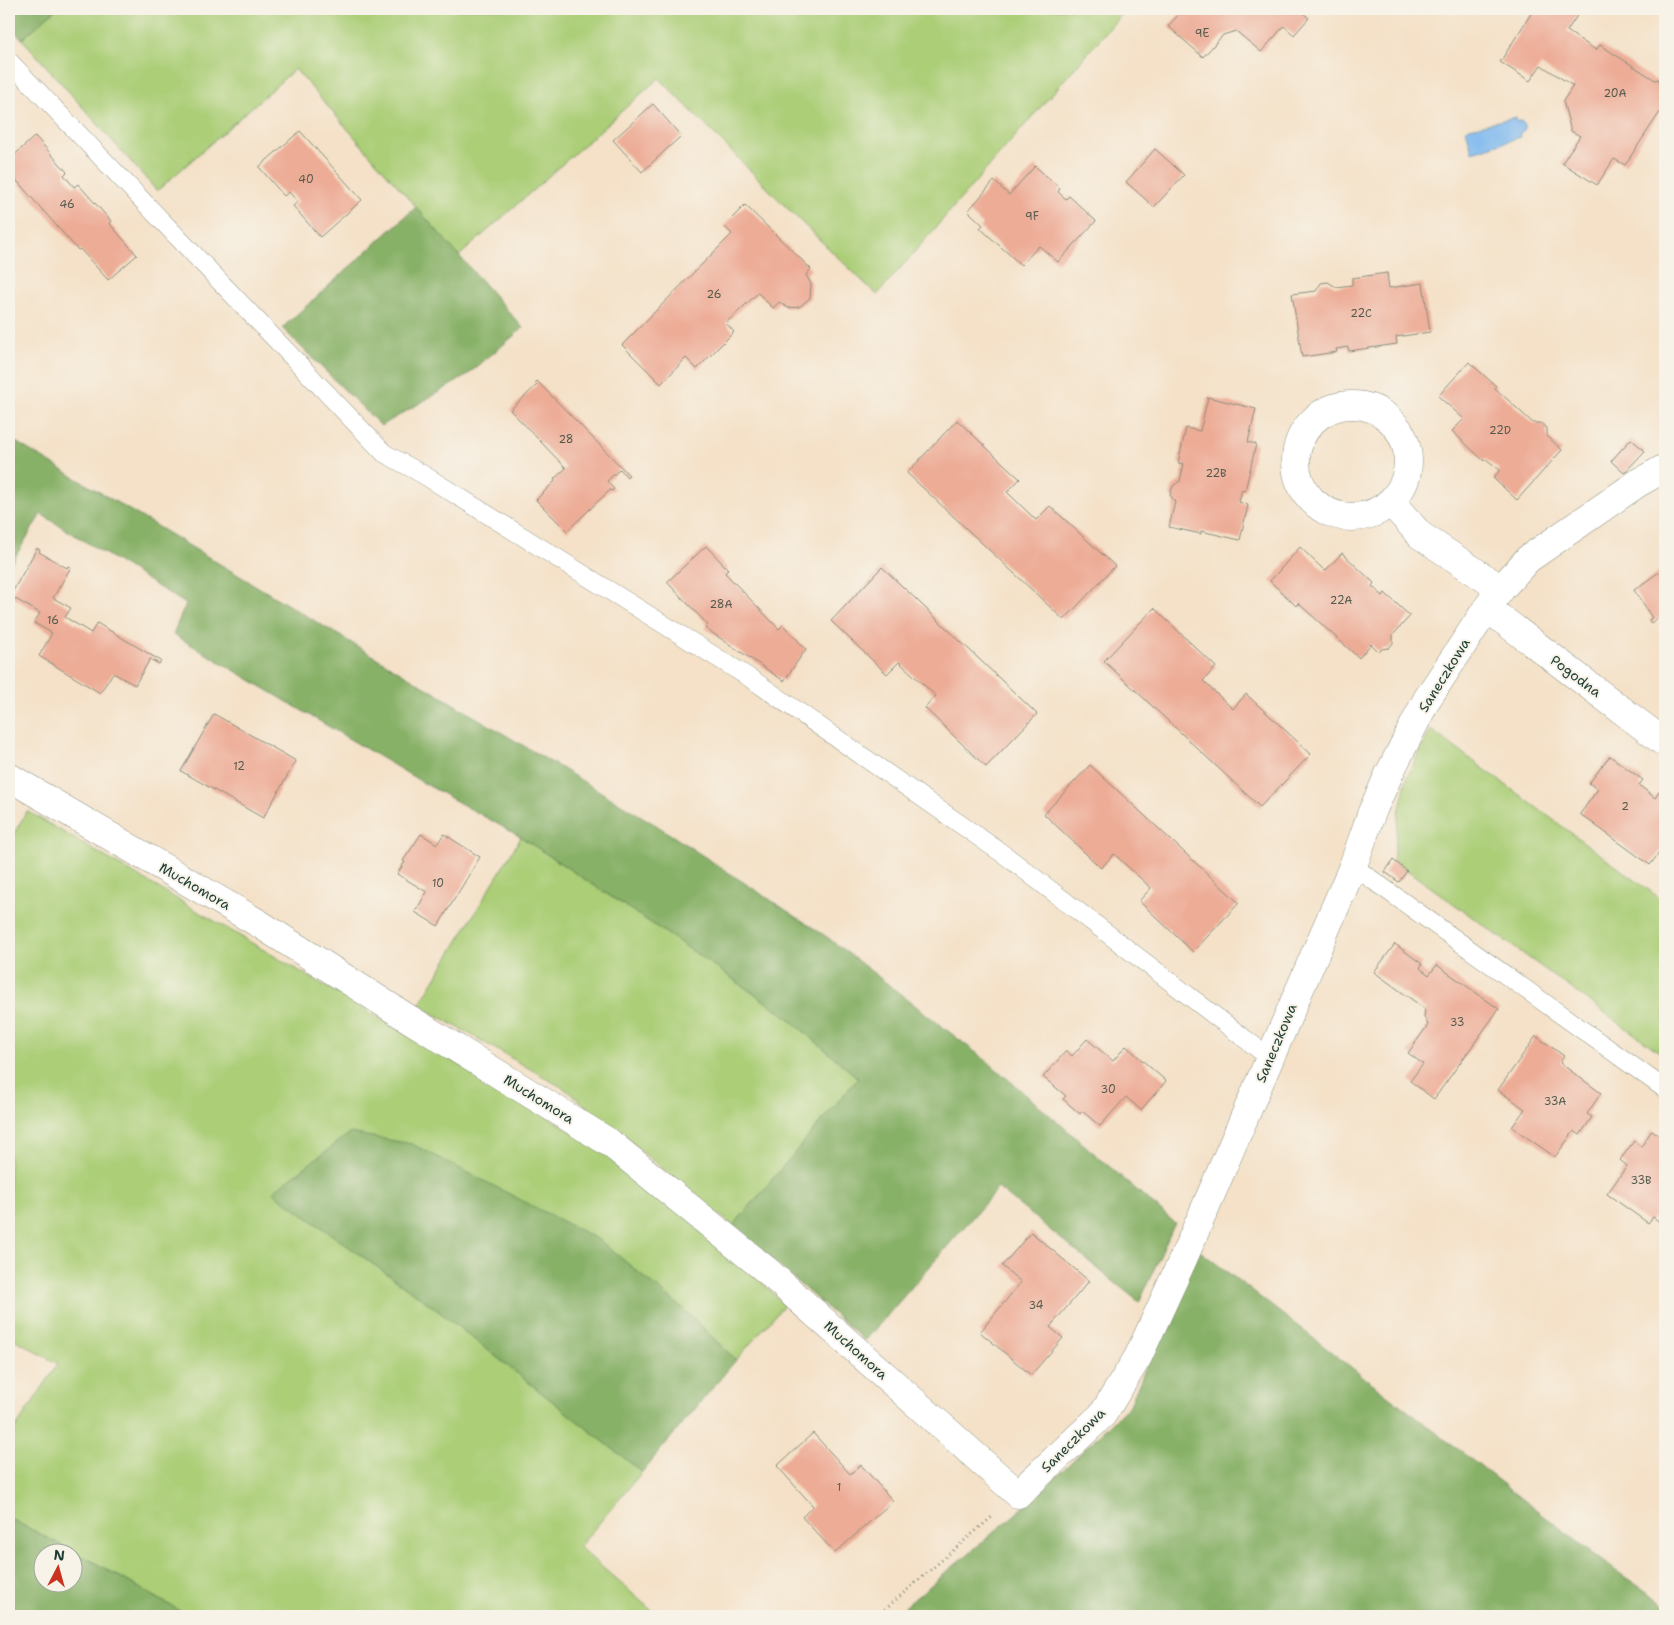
<svg xmlns="http://www.w3.org/2000/svg" width="1674" height="1625" font-family="'Shantell Sans',sans-serif">
<rect width="100%" height="100%" fill="#f7f3e8"/>
<filter id="ink" filterUnits="userSpaceOnUse"><feTurbulence type="fractalNoise" baseFrequency=".02" numOctaves="2"/><feDisplacementMap in="SourceGraphic" scale="10" xChannelSelector="R" yChannelSelector="G"/><feConvolveMatrix kernelMatrix="1 2 1 2 8 2 1 2 1" color-interpolation-filters="sRGB"/></filter>
<filter id="wash" filterUnits="userSpaceOnUse"><feTurbulence type="fractalNoise" baseFrequency=".0096" numOctaves="4" result="noise"/><feDisplacementMap in="SourceGraphic" scale="20" xChannelSelector="R" yChannelSelector="G"/><feGaussianBlur stdDeviation="1.12" result="paint"/><feColorMatrix in="noise" values="0 0 0 0 0 0 0 0 0 0 0 0 0 0 0 0 0 1.4 0 .05"/><feComposite in="paint" operator="in"/></filter>
<g filter="url(#wash)">
<rect width="100%" height="100%" fill="#f4e1c8"/>
<g fill="#abce77" stroke="#658656">
<path d="M56 9H1126L877 295 796 217 659 78 459 256 295 69 157 191 22 39Z"/>
<path d="M1431 730 1665 902V1056L1393 860 1399 812 1407 777Z"/>
<path d="M27 811 562 1125 610 1158 742 1261 784 1305 736 1360 682 1308 272 1192 432 1306 642 1472 579 1547 658 1616H189L90 1560 9 1518V1425L15 1429 58 1364 9 1336V842Z"/>
<path d="M521 837 678 941 786 1016 858 1078 733 1226 565 1089 419 1005Z"/>
</g>
<g fill="#88b168" stroke="#54774e" fill-rule="evenodd">
<path d="M9 9H56L22 39 9 25Z"/>
<path d="M416 207 523 328 466 376 381 426 282 328Z"/>
<path d="M9 438 656 825 827 937 988 1062 1175 1223 1139 1302 998 1188 865 1341 733 1226 858 1078 786 1016 678 941 521 837 422 782 173 634 186 604 41 514 9 567Z"/>
<path d="M350 1133 412 1144 599 1240 682 1308 736 1360 642 1472 432 1306 272 1192Z"/>
<path d="M1196 1248 1616 1571 1665 1604V1616H894L1030 1502 1130 1405Z"/>
<path d="M9 1518 90 1560 189 1616H9ZM72 1552V1582H42V1552Z"/>
</g>
<path fill="#7db8ef" stroke="#4e7a92" d="M1516 117 1517 122 1521 121 1525 125V129L1520 133 1521 137 1472 152 1466 129Z"/>
<g id="blocks">
<g fill="#edac96">
<path d="M1184 9H1298L1309 18 1294 35 1284 26 1261 52 1236 31 1223 35 1203 57 1168 26Z"/>
<path d="M1534 9H1570L1578 14 1567 31 1596 50 1600 45 1655 80 1659 79 1665 110 1660 112 1625 165 1614 159 1597 185 1562 163 1580 136 1571 131 1563 101 1573 86 1541 65 1530 81 1500 62Z"/>
<path d="M653 104 681 136 642 172 613 140Z"/>
<path d="M300 131 362 200 320 237 293 206 298 202 289 192 284 196 259 167Z"/>
<path d="M35 136 67 172 64 175 74 187 78 184 111 221 109 223 137 255 108 280 80 249 78 250 9 172V160Z"/>
<path d="M1155 149 1184 175 1154 207 1126 182Z"/>
<path d="M1035 166 1060 188 1058 192 1066 199 1069 196 1096 221 1058 262 1039 246 1021 265 980 228 983 225 968 211 994 181 1009 195Z"/>
<path d="M745 205 811 269 806 275 811 284 810 298 799 307 788 308 779 302 773 308 758 293 726 323 734 332 697 369 686 358 661 384 622 345 732 234 724 226Z"/>
<path d="M1387 273 1389 288 1423 283 1430 332 1396 337 1397 344 1349 351 1348 347 1336 349 1337 352 1302 357 1292 294 1316 291 1321 283 1328 282 1336 287 1352 285V278Z"/>
<path d="M1469 362 1496 386 1495 388 1533 423H1541L1547 428V436L1562 450 1517 500 1493 478 1500 470 1486 459 1484 461 1452 431 1464 419 1438 396Z"/>
<path d="M537 381 629 475 627 477 620 469 607 481 614 489 612 491 610 490 567 531 536 500 555 481 554 479 566 468 510 410 537 385 535 383Z"/>
<path d="M1208 397 1256 409 1248 442 1256 444 1245 491 1242 490 1239 502 1248 505 1240 540 1201 531V534L1169 527 1175 502 1170 495 1173 486 1180 481 1184 464 1178 463 1186 428 1200 431Z"/>
<path d="M957 420 1020 479 1007 492 1036 520 1050 506 1115 566 1064 620 907 473Z"/>
<path d="M1631 439 1645 451 1624 473 1611 461Z"/>
<path d="M706 546 728 569 725 573 779 629 783 625 806 649 784 681 705 628 708 625 667 582Z"/>
<path d="M1300 547 1325 571 1342 553 1374 583 1372 586 1383 596 1385 593 1410 616 1393 635V643L1389 648 1382 649 1379 652 1371 644 1359 658 1298 603 1296 606 1270 581Z"/>
<path d="M37 548 40 550 39 552 67 568 68 566 71 567 53 598 71 608 65 617 91 633 97 623 161 661 159 664 150 659 135 685 113 673 100 693 39 656 52 633 34 623 40 613 12 597 11 599 9 598Z"/>
<path d="M882 567 1037 714 986 767 925 708 936 696 899 662 887 674 831 621Z"/>
<path d="M1659 572 1663 578 1665 577V627L1659 617 1651 623 1649 620 1652 618 1634 590Z"/>
<path d="M1154 608 1216 667 1203 681 1233 709 1246 694 1311 754 1260 807 1104 661Z"/>
<path d="M214 714 296 761 263 818 181 771Z"/>
<path d="M1610 756 1643 780 1639 785 1655 798 1659 792 1665 796V845L1650 865 1580 814 1598 789 1589 783Z"/>
<path d="M1090 765 1239 903 1193 952 1139 901 1151 888 1114 854 1101 868 1044 814Z"/>
<path d="M421 834 437 844 444 834 480 857 438 926 415 912 427 892 397 874 405 862 403 861Z"/>
<path d="M1393 860 1407 871 1399 882 1385 872Z"/>
<path d="M1395 944 1422 964 1420 968 1429 975 1437 965 1499 1009 1434 1099 1410 1081 1423 1064 1408 1053 1428 1025 1424 1017 1425 1009 1374 972Z"/>
<path d="M1536 1036 1564 1056 1560 1063 1601 1093 1587 1114 1592 1117 1580 1135 1574 1131 1555 1157 1512 1127 1525 1109 1498 1090Z"/>
<path d="M1087 1039 1113 1061 1126 1046 1166 1081 1141 1110 1126 1097 1100 1126 1082 1111 1080 1114 1063 1099 1066 1096 1043 1077 1066 1051 1072 1056Z"/>
<path d="M1652 1130 1665 1140V1226L1653 1217 1648 1223 1607 1194 1627 1166 1620 1160 1634 1141 1641 1147Z"/>
<path d="M1031 1232 1089 1281 1050 1327 1063 1338 1031 1375 980 1332 1021 1282 1002 1266Z"/>
<path d="M813 1433 850 1474 861 1465 893 1501 835 1553 802 1517 813 1506 777 1466Z"/>
</g>
</g>
</g>
<g filter="url(#ink)">
<use href="#blocks" fill-opacity="0" stroke="#8a8f7e" stroke-width="1"/>
<g fill="none" stroke-linecap="round" stroke-linejoin="round">
<g stroke="#8a8f7e" stroke-width="19">
<g id="lane">
<path d="M9 61 384 453 424 475 753 680 1006 856 1270 1058"/>
<path d="M1353 866 1665 1089"/>
</g>
</g>
<g stroke="#8a8f7e" stroke-width="29">
<g id="street">
<circle cx="1352" cy="461" r="56"/>
<path d="M1391 502 1420 535 1501 589"/>
<path d="M1487 608 1665 743"/>
<path d="M9 777 258 923 406 1017 610 1143 765 1269 1018 1494 1103 1414 1138 1357 1184 1257 1353 866 1372 812 1389 774 1427 699 1487 608 1501 589 1528 559 1638 483 1665 468"/>
</g>
</g>
<path stroke="#8a8f7e" stroke-width="3" stroke-dasharray="1 4" stroke-linecap="butt" d="M877 1616 993 1516"/>
<use href="#lane" stroke="#fff" stroke-width="18"/>
<use href="#street" stroke="#fff" stroke-width="28"/>
</g>
</g>
<g text-anchor="middle" dominant-baseline="central" stroke-width="4" stroke-linejoin="round" paint-order="stroke">
<g font-size="11" fill="#52594c">
<text x="1202" y="33">9E</text>
<text x="1615" y="93">20A</text>
<text x="306" y="179">40</text>
<text x="67" y="204">46</text>
<text x="1032" y="216">9F</text>
<text x="714" y="294">26</text>
<text x="1361" y="313">22C</text>
<text x="1500" y="430">22D</text>
<text x="566" y="439">28</text>
<text x="1216" y="473">22B</text>
<text x="1341" y="600">22A</text>
<text x="721" y="604">28A</text>
<text x="53" y="620">16</text>
<text x="239" y="766">12</text>
<text x="1625" y="806">2</text>
<text x="438" y="883">10</text>
<text x="1457" y="1022">33</text>
<text x="1108" y="1089">30</text>
<text x="1555" y="1101">33A</text>
<text x="1641" y="1180">33B</text>
<text x="1036" y="1305">34</text>
<text x="839" y="1487">1</text>
</g>
<g font-size="14" fill="#1f3d34" stroke="#f7f3e8">
<text transform="translate(1444 675) rotate(-58)">Saneczkowa</text>
<text transform="translate(1576 676) rotate(37)">Pogodna</text>
<text transform="translate(195 886) rotate(30)">Muchomora</text>
<text transform="translate(1276 1043) rotate(-67)">Saneczkowa</text>
<text transform="translate(539 1099) rotate(32)">Muchomora</text>
<text transform="translate(856 1350) rotate(42)">Muchomora</text>
<text transform="translate(1073 1440) rotate(-45)">Saneczkowa</text>
</g>
</g>
<rect width="1674" height="1625" fill="none" stroke="#f7f3e8" stroke-width="30"/>
<g transform="translate(58 1568) rotate(6)"><circle r="24" fill="#f7f3e8" stroke="#a1aaa0"/>
<path d="M0-4L9 19L0 12L-9 19Z" fill="#c8321e"/>
<text y="-8" font-size="14" font-weight="bold" text-anchor="middle" fill="#1f3d34">N</text>
</g>
</svg>
